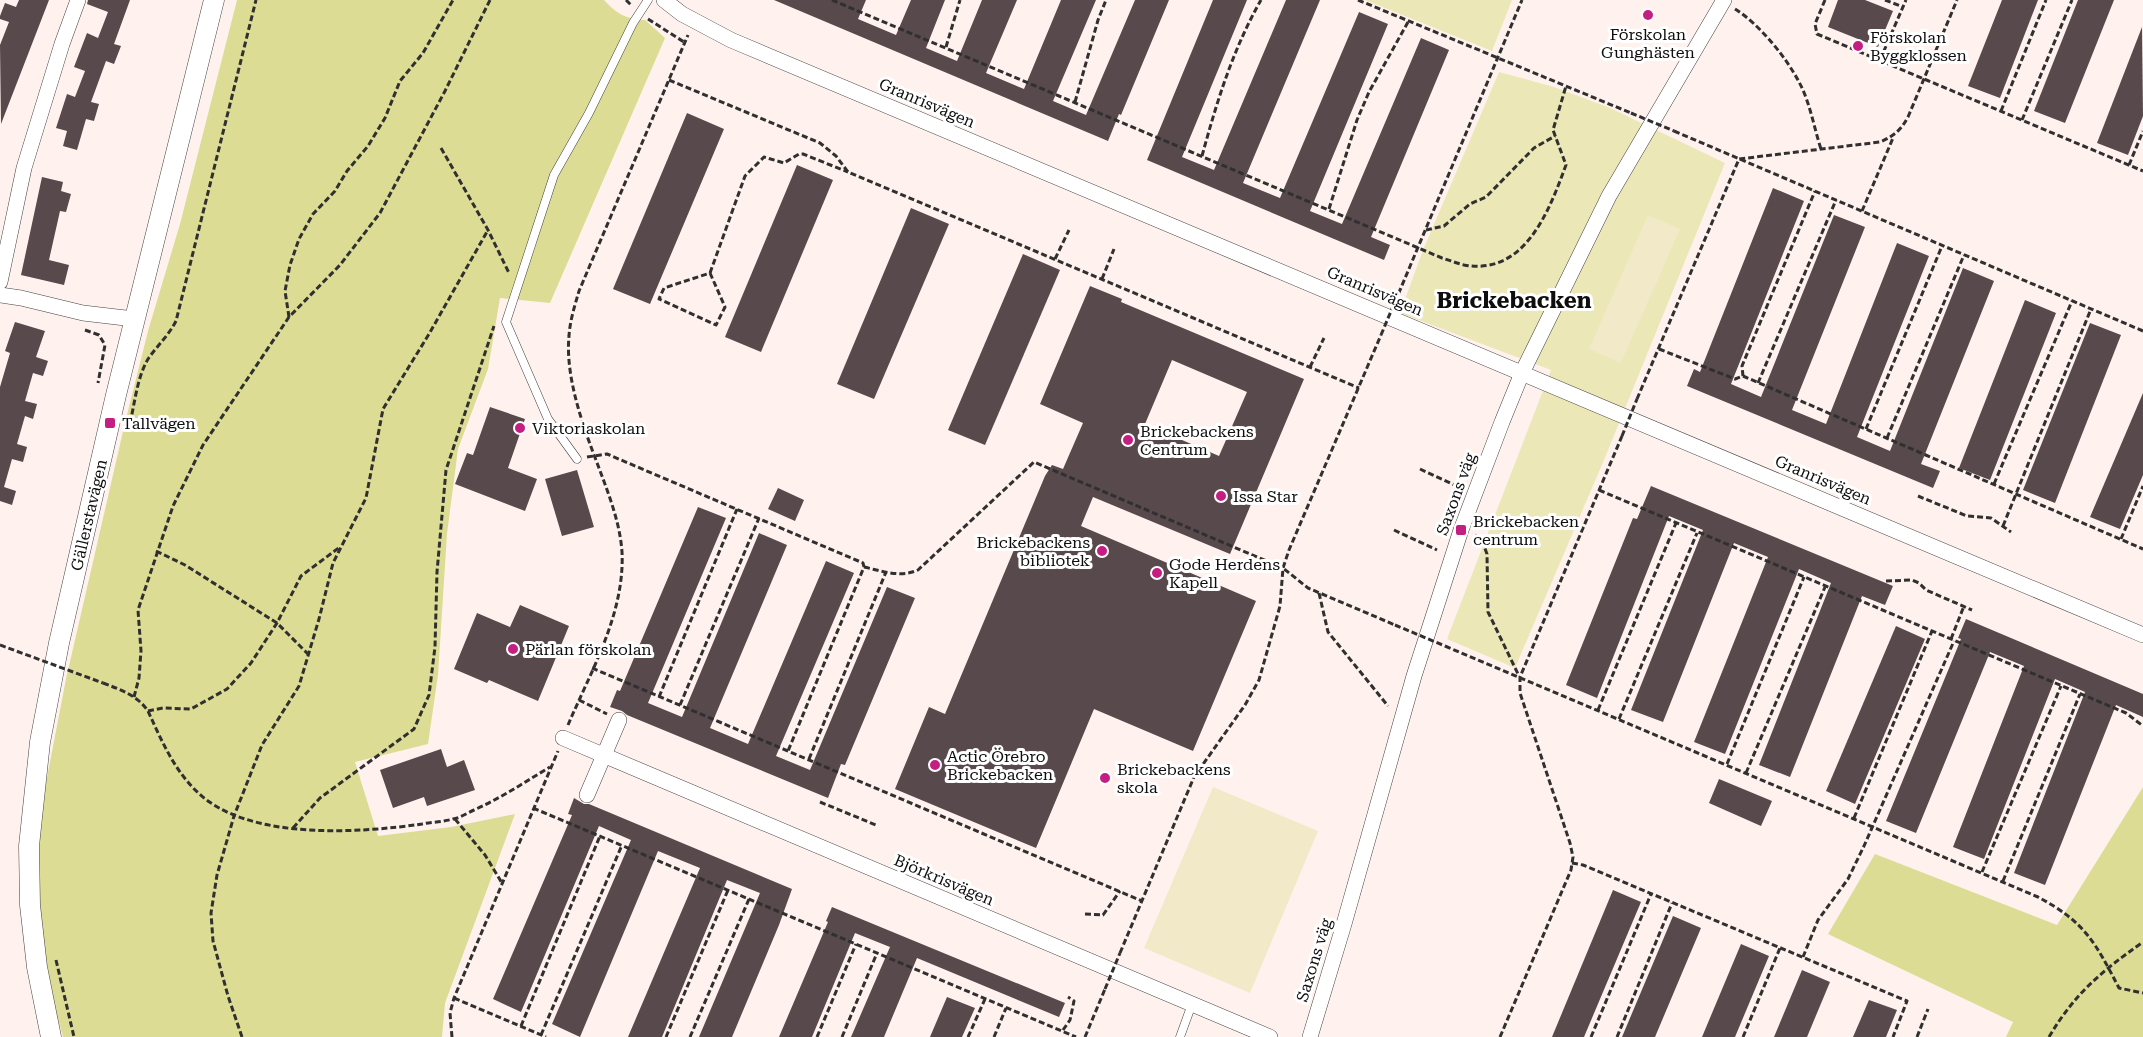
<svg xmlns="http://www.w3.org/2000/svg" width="2143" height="1037" font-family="'Roboto Serif',serif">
<rect width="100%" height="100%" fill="#fff2ee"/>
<g fill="#ece7b6">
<path d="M1365 0H1512L1492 51Z"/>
<path d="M1499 72 1554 87 1608 107 1725 163 1604 460 1515 668 1447 639 1551 370 1400 313 1423 250Z"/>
</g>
<g fill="#dddc94">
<path d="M237 0H604C617 14 626 19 645 20L665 38 550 303 500 298 488 369 458 449 447 534 438 675 428 744 355 762 378 836 451 827 515 814 445 1003 442 1037H63L48 982 39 895 37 829 66 679 124 427 148 331 180 224Z"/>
<path d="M2143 787V1037H2006L2013 1022 1828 934 1875 854 2057 925Z"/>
</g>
<g fill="#f2e9c8">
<path d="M1648 215 1680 229 1621 363 1589 349Z"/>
<path d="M1213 787 1318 831 1250 993 1144 948Z"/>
</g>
<g fill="#57494c" fill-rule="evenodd">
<path d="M19 0H49L1 124 0 45 9 22 0 19V16L5 3 16 7Z"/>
<path d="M88 0H130L114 44 121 46 114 64 106 61 91 102 99 104 94 121 86 119 77 150 63 146 67 131 56 128 67 94 75 97 85 71 74 67 87 33 98 38 108 12 87 4Z"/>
<path d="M774 0H866L858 19 896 35 911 0H945L926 48 957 61 982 0H1017L986 73 1024 89 1061 0H1096L1053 101 1086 115 1135 0H1169L1121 115 1119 114 1108 141Z"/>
<path d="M1213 0H1247L1182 157 1214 170 1286 0H1320L1243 183 1280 198 1359 12 1388 24 1310 211 1342 224 1421 38 1449 50 1371 237 1390 245 1384 260 1147 160Z"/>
<path d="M1838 0H1865L1893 11 1878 47 1828 27Z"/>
<path d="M2002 0H2038L2000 98 1968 86Z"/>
<path d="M2078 0H2114L2065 123 2034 111Z"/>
<path d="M2142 27 2143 116 2128 155 2097 143Z"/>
<path d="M687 113 724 129 650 304 613 289Z"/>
<path d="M797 165 833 180 761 352 725 337Z"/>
<path d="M42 177 63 182 61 191 71 194 66 212 60 211 49 260 69 265 64 285 21 275Z"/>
<path d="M1773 188 1804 201 1731 384 1761 397 1834 215 1865 227 1792 410 1826 424 1897 243 1929 256 1857 437 1890 451 1963 268 1994 281 1921 464 1940 471 1933 488 1687 386 1694 369 1700 372Z"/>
<path d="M911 208 949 224 874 399 837 384Z"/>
<path d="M1023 254 1060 270 985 445 948 430Z"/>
<path d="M1090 286 1122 299 1121 302 1304 379 1230 554 1093 497 1081 526 1256 601 1193 751 1094 709 1036 848 895 789 929 707 945 714 1045 476 1052 465 1063 469 1083 423 1040 404ZM1172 360 1247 392 1219 456 1145 424Z"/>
<path d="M2025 300 2056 313 1990 480 1959 468Z"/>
<path d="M15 322 45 331 36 357 48 361 43 376 33 373 25 401 37 404 33 419 25 416 17 444 27 447 23 462 12 459 4 487 16 491 12 505 0 501V387L10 353 5 351Z"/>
<path d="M2090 323 2121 335 2055 503 2023 490Z"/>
<path d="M2143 393V475L2120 529 2090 517Z"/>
<path d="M490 407 525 419 508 468 537 479 525 511 455 484 467 453 473 455Z"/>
<path d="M577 470 594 527 562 536 545 479Z"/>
<path d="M1651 486 1893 586 1885 605 1862 596 1790 777 1759 765 1831 583 1799 569 1725 754 1694 742 1768 557 1734 543 1663 722 1631 710 1703 530 1669 516 1597 698 1566 685 1633 518 1637 519Z"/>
<path d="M778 488 804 500 795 521 768 509Z"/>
<path d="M698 507 726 518 648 703 682 717 759 533 787 545 710 728 748 744 826 561 854 573 776 756 810 770 887 587 915 598 845 765 841 764 828 798 627 715 622 711 610 707 617 690 620 691Z"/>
<path d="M520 605 569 626 538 701 489 680 487 683 454 669 477 613 510 627Z"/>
<path d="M1966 619 2143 694V717L2116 705 2045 885 2014 873 2085 692 2055 679 1984 859 1953 847 2024 666 1990 652 1916 833 1886 821 1961 639 1958 638Z"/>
<path d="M1896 626 1925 639 1855 804 1826 791Z"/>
<path d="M441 749 447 767 464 760 475 790 427 806 424 797 393 808 380 770Z"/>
<path d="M1719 779 1772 801 1761 826 1709 803Z"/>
<path d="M574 798 584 804H589L792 889 779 925 732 1037H699L760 893 727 880 662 1037H628L700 868 658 851 580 1037 552 1024 631 840 599 826 521 1012 493 999 572 815 568 814Z"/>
<path d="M1613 890 1641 902 1584 1037H1552Z"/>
<path d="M832 907 1065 1003 1059 1017 917 958 884 1037H851L890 947 855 933 812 1037H779L828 922 826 921Z"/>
<path d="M1673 916 1701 928 1655 1037H1622Z"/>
<path d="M1741 944 1769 956 1735 1037H1702Z"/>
<path d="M1802 970 1830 982 1807 1037H1774Z"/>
<path d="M947 997 975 1008 962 1037H930Z"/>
<path d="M1869 1000 1897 1010 1886 1037H1853Z"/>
</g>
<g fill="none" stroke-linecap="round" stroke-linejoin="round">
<g stroke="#414141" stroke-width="9">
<g id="service">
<path d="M577 459 548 419 506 322 554 175 589 113 633 23 648 0"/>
<path d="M1180 1037 1192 1004"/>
</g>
</g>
<g stroke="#414141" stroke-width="16">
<g id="minor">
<path d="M664 0 682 14 731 40 2143 635"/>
<path d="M0 282 24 168 62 44 78 0"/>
<path d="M0 295 21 298 83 313 134 319"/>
<path d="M563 738 1270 1037"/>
<path d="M587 795 619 720"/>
<path d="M1310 1037 1344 924 1414 676 1461 530 1502 422 1522 373 1609 196 1724 0"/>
</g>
</g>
<g stroke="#414141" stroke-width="21">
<path id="tertiary" d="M51 1037 37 967 30 905 29 846 40 742 59 643 116 395 214 0"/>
</g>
<g stroke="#303030" stroke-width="3" stroke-dasharray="6 3" stroke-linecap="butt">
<path d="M626 0 631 5"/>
<path d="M832 0 1442 258C1449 260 1456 263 1464 265 1525 276 1549 211 1566 165L1553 130 1566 86"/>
<path d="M1358 0 1631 113"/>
<path d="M1825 0 1815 24 1817 34 2143 171"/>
<path d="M1885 0 1903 7"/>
<path d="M1735 9C1759 24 1786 57 1799 82 1810 102 1814 128 1821 149"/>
<path d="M648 19 684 42"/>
<path d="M946 47 960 0"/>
<path d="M1880 60 1906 0"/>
<path d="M669 80 820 143 836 156 848 172 1359 388"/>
<path d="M1075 102 1098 20 1106 0"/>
<path d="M2001 111 2046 0"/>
<path d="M2022 120 2072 0"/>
<path d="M1674 131 2143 331"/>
<path d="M441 148 488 230 509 273"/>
<path d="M1202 156C1217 101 1233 49 1261 0"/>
<path d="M2129 165 2143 131"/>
<path d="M1329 209 1357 120 1369 92 1408 22"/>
<path d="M1862 211 1893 138"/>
<path d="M1426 230 1444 226 1470 204 1486 197 1534 148 1555 136"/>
<path d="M1055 259 1069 230"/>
<path d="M710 273 745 176 764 157 784 163 799 154H803L848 172"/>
<path d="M710 273 725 307 716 325 659 299 664 288Z"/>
<path d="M1102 279 1114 249"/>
<path d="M1395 302 1522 0"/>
<path d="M289 317 285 291 290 265 299 239 313 214 335 191 347 171 368 146 385 118 400 81 423 53 453 0"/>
<path d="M85 330 99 335 105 345 98 383"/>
<path d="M1659 349 1735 379 1743 376 2143 549"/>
<path d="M1310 367 1324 338"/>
<path d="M1743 376 1742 366 1815 191"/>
<path d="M1758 383 1836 200"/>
<path d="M1637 399 1739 159 1880 142C1894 136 1901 130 1908 117L1957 0"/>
<path d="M130 423C135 402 137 378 148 359 157 346 169 335 176 321L256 0"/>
<path d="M1866 429 1942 246"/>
<path d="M1887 438 1964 255"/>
<path d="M587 457 607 454 863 563 864 567 788 751"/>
<path d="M1420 469 1459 487"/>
<path d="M1994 484 2072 301"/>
<path d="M1599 490 2126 713 2143 726"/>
<path d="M1918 496 1967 516 1991 518 2011 532"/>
<path d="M2003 526 2091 309"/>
<path d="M1394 530 1437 550"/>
<path d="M1475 535 1481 538 1487 554 1488 612 1519 676"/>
<path d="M2121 539 2143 486"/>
<path d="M156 551 185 565 277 623 308 654"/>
<path d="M864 567C882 571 900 578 918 570L1034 462 1283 568 1308 588 1395 625"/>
<path d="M1886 581 1912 580 1919 583 1926 590 1972 610"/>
<path d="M1319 593 1328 632 1388 706"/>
<path d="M1951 639 1964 606"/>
<path d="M1445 646 2038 897C2085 922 2095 942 2119 988L2143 993"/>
<path d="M592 668 1142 901"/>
<path d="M103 683C121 690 137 695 148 711 163 744 178 779 208 801 261 839 359 833 422 824 432 822 443 822 453 819 460 818 467 813 474 810 501 798 525 782 550 767"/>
<path d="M134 697 139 678 141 651 138 610 173 506 203 445 289 317 340 265 380 213 445 91 490 0"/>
<path d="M659 697 737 509"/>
<path d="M579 700 607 714"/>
<path d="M680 705 759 518"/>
<path d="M1598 710 1676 523"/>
<path d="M148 711 163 708 191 709 227 689 251 663 277 623 301 576 340 547"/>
<path d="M1619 719 1697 533"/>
<path d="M568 725C591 671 625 613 622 552 620 523 609 495 599 468 584 429 565 378 569 336 570 320 575 305 579 291L688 35"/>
<path d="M809 759 886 572"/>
<path d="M1727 764 1804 577"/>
<path d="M1746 773 1825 587"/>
<path d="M820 802 876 825"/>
<path d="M533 808 1076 1037"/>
<path d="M1854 818 1932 631"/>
<path d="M455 819 485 855 502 883"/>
<path d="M293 828 320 798 414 729 429 695 435 647 437 572 446 470 494 326"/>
<path d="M1572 863 1583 865 1907 1001 1893 1037"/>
<path d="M1982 872 2061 686"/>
<path d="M2003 881 2080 694"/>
<path d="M1085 914 1103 915 1120 891"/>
<path d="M1120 953 1194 777 1245 705 1259 680 1280 606 1283 568 1289 550 1381 335"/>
<path d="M1803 957 1818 920 1848 879 1864 846 1954 641"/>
<path d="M56 960 74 1037"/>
<path d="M454 998 546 1037"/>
<path d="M521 1026 600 836"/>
<path d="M1063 1030 1070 1020 1074 1001 1068 997"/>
<path d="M541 1035 622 845"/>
<path d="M242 1037 228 996 213 941 211 913 217 875 234 816 262 745 299 686 319 619 333 563 366 498 383 409 429 334 488 230"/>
<path d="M452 1037 450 1013 454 998 558 751"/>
<path d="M666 1037 728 890"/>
<path d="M690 1037 749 899"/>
<path d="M817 1037 856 944"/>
<path d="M842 1037 877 953"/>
<path d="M968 1037 985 999"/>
<path d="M994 1037 1006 1008"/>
<path d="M1085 1037 1105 989"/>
<path d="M1500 1037 1571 870 1573 857 1570 843 1520 693V677L1622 436"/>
<path d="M1591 1037 1651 894"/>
<path d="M1617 1037 1672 903"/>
<path d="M1743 1037 1780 948"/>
<path d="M1917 1037 1928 1009"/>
<path d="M2049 1037C2075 993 2102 971 2143 942"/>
</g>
<use href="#service" stroke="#fff" stroke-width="8"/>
<use href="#minor" stroke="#fff" stroke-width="15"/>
<use href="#tertiary" stroke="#fff" stroke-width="20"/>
<g stroke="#303030" stroke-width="3" stroke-dasharray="6 3" stroke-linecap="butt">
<path d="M1631 113 1674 131"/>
<path d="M1381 335 1394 304"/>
<path d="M1622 436 1637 399"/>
<path d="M1395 625 1445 646"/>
<path d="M0 645 103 683"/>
<path d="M1105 989 1120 953"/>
</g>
</g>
<g fill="#c51e83" stroke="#fff" stroke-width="2">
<circle cx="1648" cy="15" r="6"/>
<circle cx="1858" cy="46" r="6"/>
<rect x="104" y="417" width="12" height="12" rx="3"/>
<circle cx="520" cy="428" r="6"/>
<circle cx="1128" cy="440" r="6"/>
<circle cx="1221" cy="496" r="6"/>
<rect x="1455" y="524" width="12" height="12" rx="3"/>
<circle cx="1102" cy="551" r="6"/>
<circle cx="1157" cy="573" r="6"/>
<circle cx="513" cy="649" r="6"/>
<circle cx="935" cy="765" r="6"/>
<circle cx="1105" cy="778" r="6"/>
</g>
<g text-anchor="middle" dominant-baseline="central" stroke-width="6" stroke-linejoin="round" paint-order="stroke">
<g font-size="16" fill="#0e0e0e" stroke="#fff" text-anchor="start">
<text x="1648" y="34" text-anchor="middle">Förskolan<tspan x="1648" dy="18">Gunghästen</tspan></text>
<text x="1870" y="37">Förskolan<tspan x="1870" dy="18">Byggklossen</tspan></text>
<text x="122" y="423">Tallvägen</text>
<text x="532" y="428">Viktoriaskolan</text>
<text x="1140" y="431">Brickebackens<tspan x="1140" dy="18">Centrum</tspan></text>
<text x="1233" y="496">Issa Star</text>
<text x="1473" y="521">Brickebacken<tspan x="1473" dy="18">centrum</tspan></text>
<text x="1090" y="542" text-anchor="end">Brickebackens<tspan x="1090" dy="18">bibliotek</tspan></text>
<text x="1169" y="564">Gode Herdens<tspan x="1169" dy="18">Kapell</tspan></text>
<text x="525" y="649">Pärlan förskolan</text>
<text x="947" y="756">Actic Örebro<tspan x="947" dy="18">Brickebacken</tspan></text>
<text x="1117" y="769">Brickebackens<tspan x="1117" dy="18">skola</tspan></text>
</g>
<g font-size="16" fill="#0e0e0e" stroke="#fff">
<text transform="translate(927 103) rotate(23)">Granrisvägen</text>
<text transform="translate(1375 291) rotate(23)">Granrisvägen</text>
<text transform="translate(1823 480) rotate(23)">Granrisvägen</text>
<text transform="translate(1456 494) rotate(-70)">Saxons väg</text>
<text transform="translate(89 515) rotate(-77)">Gällerstavägen</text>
<text transform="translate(944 880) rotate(23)">Björkrisvägen</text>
<text transform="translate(1314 960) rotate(-73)">Saxons väg</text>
</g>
<g font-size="22" font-weight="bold" fill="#0e0e0e" stroke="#fff">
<text x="1514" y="300">Brickebacken</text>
</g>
</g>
</svg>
